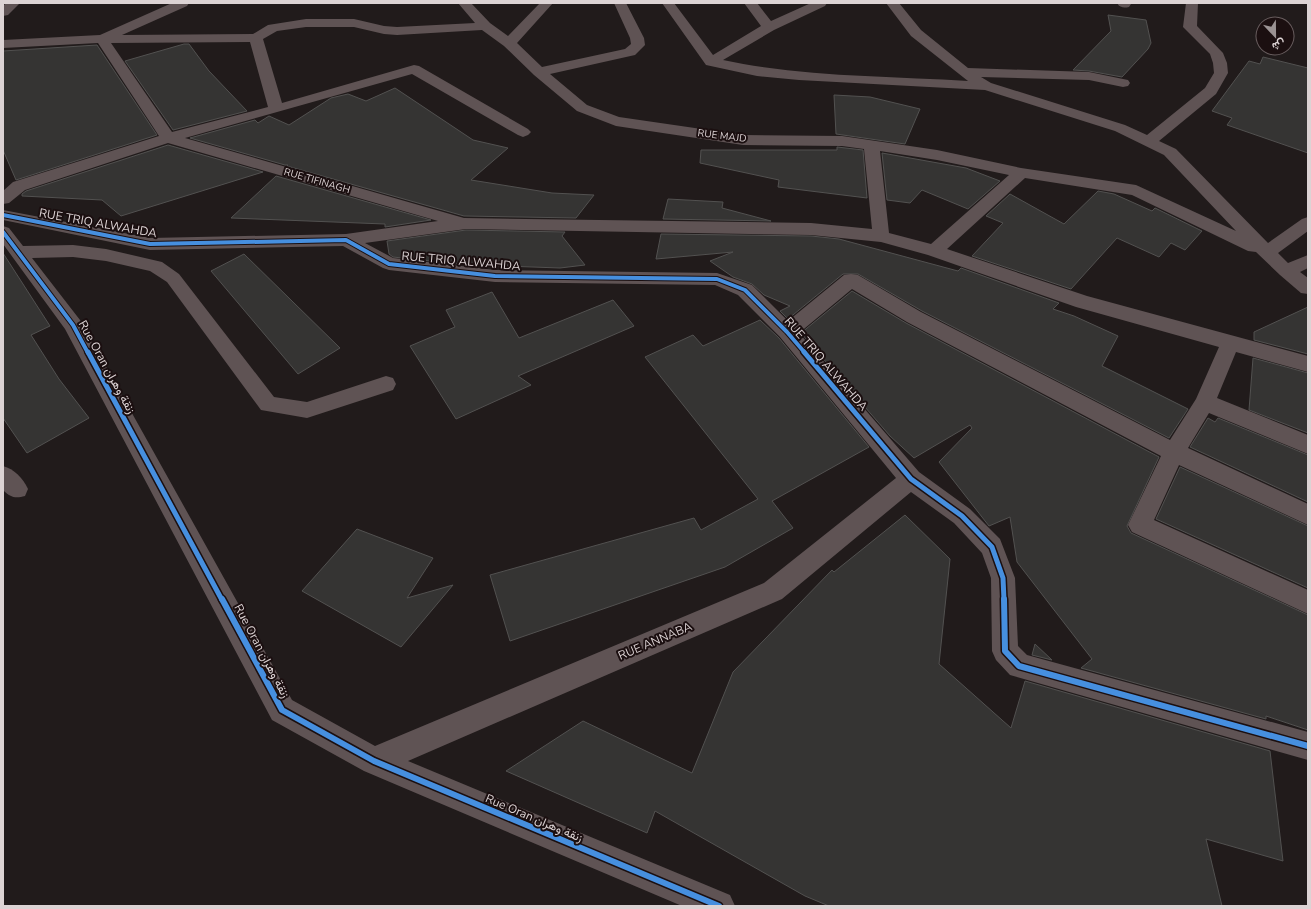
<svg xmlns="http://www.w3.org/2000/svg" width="1311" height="909" font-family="'Nunito Sans',Vazirmatn,sans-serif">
<rect width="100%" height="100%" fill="#211b1b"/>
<g fill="#353433" stroke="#525150">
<path d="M1108 15 1146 20 1151 43 1148 49 1122 77 1089 71 1073 70 1111 31Z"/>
<path d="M184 44H189L209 71 247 111 173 130 125 61Z"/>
<path d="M97 45 157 135 16 180 3 150V51Z"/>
<path d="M1263 57 1308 68V153L1227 125 1232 118 1212 111 1249 61 1260 64Z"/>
<path d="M395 88 473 140 508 148 471 180 552 193 594 195 576 218 464 216 287 166 288 165H285L190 138 255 120 258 123 269 116 289 125 331 98 348 94 366 101Z"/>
<path d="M834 95 870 97 920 109 905 144 836 134Z"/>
<path d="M168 145 263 172 121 216 102 200 22 196V194L26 191Z"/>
<path d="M837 147 863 150 867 198 778 187 779 180 700 163 701 150H837Z"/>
<path d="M882 153 966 168 1000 181 968 209 922 190 910 203 887 200Z"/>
<path d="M276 176 431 220 385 227V224L231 218Z"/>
<path d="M1098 191 1114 194 1152 211 1155 208 1202 231 1185 250 1171 243 1159 257 1117 238 1071 289 972 256 1003 223 986 216 1010 194 1064 224Z"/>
<path d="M668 199 723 202 722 208 771 221 663 219Z"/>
<path d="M466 230 565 232 562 236 585 265 560 268 477 265V266L393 257 389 254 387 241Z"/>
<path d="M661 234 811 236 839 239 958 271 961 268 1059 303 1053 309 1074 316 1118 336 1102 366 1188 409 1169 438 922 311 858 274H843L788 319 780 311 790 306 764 295 752 284 733 277 710 261 733 252 656 259Z"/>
<path d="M3 253 50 326 31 335 59 379 89 418 27 453 3 418Z"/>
<path d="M244 254 340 348 298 374 211 271Z"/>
<path d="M852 291 906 323 1159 457 1127 526 1131 533 1308 615V730L1266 716V719L1081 668 1092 659 1017 562 1010 517 989 526 939 462 972 428 970 425 914 458 890 436 801 333Z"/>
<path d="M492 292 519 338 613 300 634 326 518 376 531 385 456 419 410 346 455 327 446 310Z"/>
<path d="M1308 307V354L1254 340V332Z"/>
<path d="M760 320 779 338 869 447 772 501 793 528 725 567 510 641 490 575 694 518 701 530 758 499 645 357 693 335 703 346Z"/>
<path d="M1253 358 1308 373V433L1249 410Z"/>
<path d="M1208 418 1215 422 1218 418 1308 455V502L1190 447Z"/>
<path d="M1180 467 1308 526V588L1156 519Z"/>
<path d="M905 515 950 559 939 664 1011 728 1025 681 1270 751 1283 861 1206 839 1222 906H829L805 896 655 811 647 833 506 771 583 721 692 773 733 672 832 570 834 572Z"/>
<path d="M357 529 433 558 407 598 453 585 401 647 302 591Z"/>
<path d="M1035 644 1052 660 1032 655Z"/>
</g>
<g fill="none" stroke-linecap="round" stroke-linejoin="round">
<g fill="#5f5354" fill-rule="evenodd">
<path d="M6 3H20L8 15 3 16V6Z"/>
<path d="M172 3H189L187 6 122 35 253 34 268 25 306 19H354L384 26 397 27 475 23 458 3H471L490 23 508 36 540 3H553L517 43 542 67 625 49 631 44 630 38 614 3H626L644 38 645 45 635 55 550 74 587 105 619 117 743 135 842 136 937 150 1021 168 1136 185 1236 231 1164 155 1115 131 985 90 799 80 757 76 706 65 662 3H674L713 55 761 26 744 3H757L771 21 811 3H827L825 6 774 30 723 60C801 77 888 76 968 81L911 36 886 3H899L921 30 968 68 1089 72 1128 80 1130 83 1128 86 1123 87 1089 80 981 77 991 83 1125 125 1147 135 1205 88 1214 73 1213 63 1210 54 1183 27 1186 3H1198L1197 26 1223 53 1227 63 1228 73 1216 94 1159 141 1176 149 1268 243 1302 219 1308 217V231L1278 253 1288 263 1308 255V268L1300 272 1308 278V294L1301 293 1280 275 1256 252 1248 251 1132 195 1025 178 947 249 1087 296 1308 356V372L1236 352 1217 398 1308 435V454L1209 413 1188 448 1308 504V525L1179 465 1154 520 1308 590V614L1132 532 1128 525 1161 456 907 322 852 289 799 333 919 472 970 509 1000 539 1015 578 1018 646 1027 655 1308 732V760L1010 675 996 660 992 651 991 578 982 553 954 523 911 492 782 599 408 761 730 895 735 906H682L364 771 272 720 65 329 3 244V226L9 228 23 246 73 245 106 249 162 262 179 274 274 397 307 402 386 376 393 378 396 384 393 390 307 418 261 410 167 282 150 271 106 261 73 257 32 258 80 320 292 700 375 746 764 583 896 478 780 337 738 295 715 285 495 282 389 270 383 268 343 246 150 250 3 220V210L150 238 346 234 438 221 168 143 25 190 9 203 3 204V191L13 182 159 136 98 43 3 48V40L100 35ZM306 27H354L384 34 397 35 482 30 504 46 534 75 577 111 616 126 743 145 842 146 864 149 872 229 811 223 464 218 185 138 412 74 518 135 523 137 528 135 531 132 528 129 419 66 414 65 282 103 263 39 277 31ZM250 42 268 107 172 132 111 43ZM880 151 937 160 1009 175 931 244 889 233ZM466 229 811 235 881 242 928 255 1076 307 1219 347 1196 399 1170 440 921 312 858 275 851 274 844 275 788 321 752 285 717 273 495 270 393 258 365 243Z"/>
<path d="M1117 3H1131V4L1129 7C1124 8 1120 8 1117 3Z"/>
<path d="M3 466C14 469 23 478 28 489L25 496C15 499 10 497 3 490Z"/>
</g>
<g stroke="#1b0f10" stroke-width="6">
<g id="cycleway-far2">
<path d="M3 215 150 244 346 240 389 264 495 276 717 279 745 290 787 332 805 353"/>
<path d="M3 232 73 325 88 353"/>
</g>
</g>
<g stroke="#1b0f10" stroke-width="8">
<g id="cycleway-far1">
<path d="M88 352 222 600"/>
<path d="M804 352 911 479 962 516 992 547 1003 578 1004 600"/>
</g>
</g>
<g stroke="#1b0f10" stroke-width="9">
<g id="cycleway">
<path d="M222 599 282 710 374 761 719 906"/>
<path d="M1004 599 1005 651 1019 666 1308 746"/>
</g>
</g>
<use href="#cycleway-far2" stroke="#468fdf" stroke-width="4"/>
<use href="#cycleway-far1" stroke="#468fdf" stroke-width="5"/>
<use href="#cycleway" stroke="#468fdf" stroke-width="6"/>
</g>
<g text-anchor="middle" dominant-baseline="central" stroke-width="4" stroke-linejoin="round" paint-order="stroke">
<g font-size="10" fill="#dcd3d4" stroke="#1b0f10">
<text transform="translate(722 136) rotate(7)">RUE MAJD</text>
<text transform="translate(317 181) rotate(16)">RUE TIFINAGH</text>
</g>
<g font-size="12" fill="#dcd3d4" stroke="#1b0f10">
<text transform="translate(98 223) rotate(10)">RUE TRIQ ALWAHDA</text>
<text transform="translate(461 261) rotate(5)">RUE TRIQ ALWAHDA</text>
<text transform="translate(826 364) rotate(49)">RUE TRIQ ALWAHDA</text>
<text transform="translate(107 367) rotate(61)">Rue Oran زنقة وهران</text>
<text transform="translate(655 641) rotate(-23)">RUE ANNABA</text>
<text transform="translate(262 651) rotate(62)">Rue Oran زنقة وهران</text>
<text transform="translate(534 818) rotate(23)">Rue Oran زنقة وهران</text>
</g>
</g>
<rect width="1311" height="909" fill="none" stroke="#dcd3d4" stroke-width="8"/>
<g transform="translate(1275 36) rotate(158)"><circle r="19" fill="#1b0f10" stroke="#685d5e"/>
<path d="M0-3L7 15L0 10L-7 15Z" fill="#9b9393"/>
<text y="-6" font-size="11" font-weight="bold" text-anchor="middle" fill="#dcd3d4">ش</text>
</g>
</svg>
